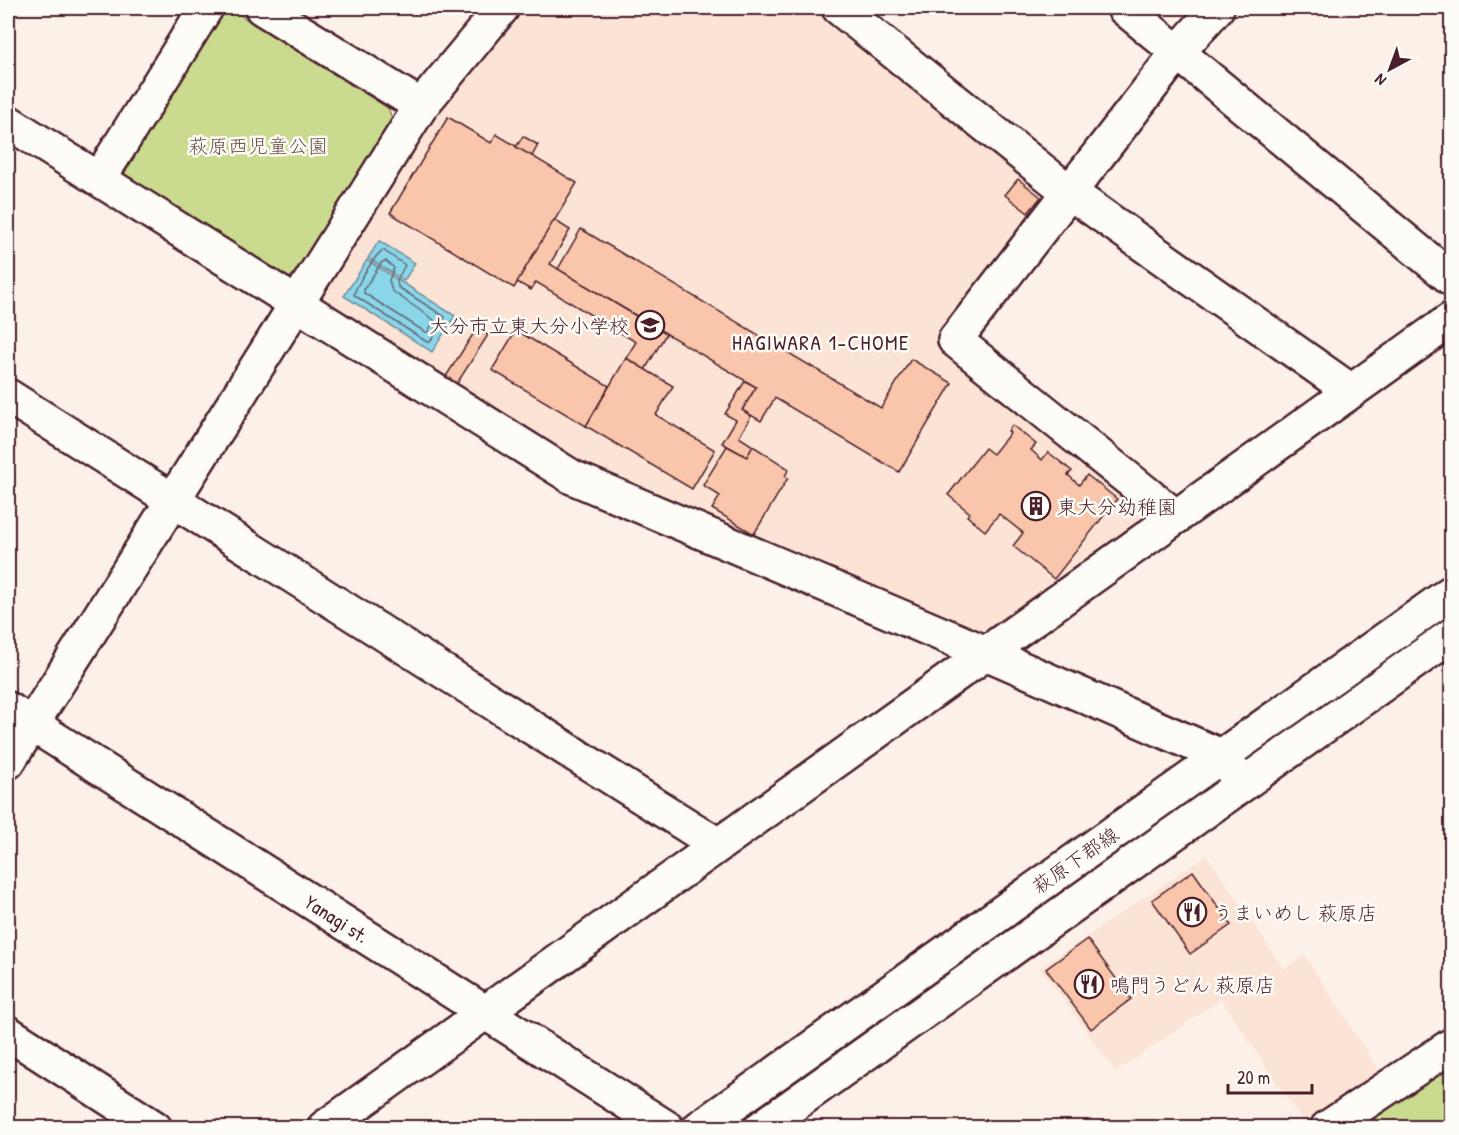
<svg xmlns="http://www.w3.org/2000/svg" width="1459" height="1135" font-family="'Patrick Hand','Klee One',sans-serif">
<rect width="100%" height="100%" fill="#fcf1e8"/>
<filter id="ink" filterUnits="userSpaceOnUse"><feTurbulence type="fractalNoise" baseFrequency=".0167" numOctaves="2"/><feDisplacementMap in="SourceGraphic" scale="12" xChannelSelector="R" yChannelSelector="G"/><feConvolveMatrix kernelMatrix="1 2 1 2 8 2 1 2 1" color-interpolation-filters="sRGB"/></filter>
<g filter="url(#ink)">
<g fill="#fbe4d6">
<path d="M524 8H817L1044 192 1050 199 936 341 1153 507 1154 518 991 637H978L577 463 326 309 323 295 438 112Z"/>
<path d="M1207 855 1284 969 1305 955 1380 1072 1303 1122 1221 999 1116 1072 1040 968Z"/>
</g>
<g fill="#cadb8f" stroke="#8a7d5d" stroke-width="1.5">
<path d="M229 8 388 108 393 121 296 274 282 281 120 178 116 165 217 9Z"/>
<path d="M1451 1061V1127H1352Z"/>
</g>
<g fill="#8ad6e9" stroke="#708d9d" stroke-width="1.5">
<path d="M379 241 415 263 404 281 368 258Z"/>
<path d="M367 260 455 316 432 352 344 296Z"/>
</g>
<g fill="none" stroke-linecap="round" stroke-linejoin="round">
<g stroke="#646877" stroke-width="1.5">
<path d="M383 250 405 265 397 280 398 287 445 317 430 342H427L354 295C356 285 375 255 383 250Z"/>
<path d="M386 261 394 268 389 280 392 291 434 320 428 332H425L364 293V289L382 262Z"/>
</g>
</g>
<g fill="#f9c5ab" stroke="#4a1f2b" stroke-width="1.5">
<path d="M448 117 491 143 496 134 577 183 514 288 390 213Z"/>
<path d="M523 136 538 145 532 156 516 147Z"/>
<path d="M1018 179 1041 197 1028 213 1005 195Z"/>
<path d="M554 220 570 230 550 264 666 334 645 370 626 358 636 342 536 282 531 290 517 282Z"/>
<path d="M581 229 881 408 911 359 952 383 899 472 775 398 761 421 742 410 756 387 558 269Z"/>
<path d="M477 328 488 335 454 388 443 381Z"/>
<path d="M516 330 609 386 586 426 492 370Z"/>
<path d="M626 358 673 386 656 415 715 450 692 489 586 426Z"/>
<path d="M745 381 756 387 742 410 751 416 739 437 753 446 747 457 722 443 736 420 725 414Z"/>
<path d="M1012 425 1036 444 1031 450 1042 460 1048 452 1072 471 1068 475 1079 485 1087 475 1117 499 1054 579 1013 546 1023 533 999 514 985 531 967 516 970 513 948 495 985 448 993 454 1010 433 1008 431Z"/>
<path d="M727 446 747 457 753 446 789 469 785 476 788 478 754 534 712 509 720 496 703 485Z"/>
<path d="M1193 871 1231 925 1190 954 1152 900Z"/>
<path d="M1087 939 1131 999 1091 1029 1046 969Z"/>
</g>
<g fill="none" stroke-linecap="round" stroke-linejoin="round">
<g stroke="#4a1f2b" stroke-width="38">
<g id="minor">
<path d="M262 8 421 106"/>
<path d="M839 8 1069 192 1351 391"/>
<path d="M1124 8 1452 279"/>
<path d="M8 122 572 477 986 653 1221 756 1243 784"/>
<path d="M99 179 206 8"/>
<path d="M8 396 718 845"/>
<path d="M1176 517 955 340 1178 52 1217 8"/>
<path id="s1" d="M8 709 667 1128"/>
<path d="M8 762 421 106 502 8"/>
<path d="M8 1033 155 1128"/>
<path d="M324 1128 1452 319"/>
<path d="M1327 1128 1452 1045"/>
</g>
</g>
<g stroke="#4a1f2b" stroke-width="38">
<g id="major">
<path d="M699 1128 1452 592"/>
<path d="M761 1128 1452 635"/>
</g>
</g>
<use href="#minor" stroke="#fdfcf7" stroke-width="33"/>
<use href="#major" stroke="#fdfcf7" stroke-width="33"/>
</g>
</g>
<defs>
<g id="school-ring" transform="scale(1.5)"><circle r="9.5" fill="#fdfcf7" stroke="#4a1f2b" stroke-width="1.5"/><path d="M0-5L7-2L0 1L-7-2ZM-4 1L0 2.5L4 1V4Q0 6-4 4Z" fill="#4a1f2b"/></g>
<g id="building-ring" transform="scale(1.5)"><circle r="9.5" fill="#fdfcf7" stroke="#4a1f2b" stroke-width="1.5"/><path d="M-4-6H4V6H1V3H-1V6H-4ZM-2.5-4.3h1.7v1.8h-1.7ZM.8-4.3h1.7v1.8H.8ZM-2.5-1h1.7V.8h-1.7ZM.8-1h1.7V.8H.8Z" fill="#4a1f2b"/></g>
<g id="restaurant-ring" transform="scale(1.5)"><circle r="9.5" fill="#fdfcf7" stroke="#4a1f2b" stroke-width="1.5"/><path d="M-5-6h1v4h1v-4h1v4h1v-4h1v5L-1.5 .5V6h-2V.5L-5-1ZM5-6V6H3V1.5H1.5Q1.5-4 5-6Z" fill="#4a1f2b"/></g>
</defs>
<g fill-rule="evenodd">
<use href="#school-ring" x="650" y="325"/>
<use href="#building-ring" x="1036" y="506"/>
<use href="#restaurant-ring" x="1192" y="912"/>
<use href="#restaurant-ring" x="1089" y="984"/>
</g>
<g text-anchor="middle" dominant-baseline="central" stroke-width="5" stroke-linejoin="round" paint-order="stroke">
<g font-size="20" fill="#6a4e44" stroke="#fdfcf7">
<text x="258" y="145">萩原西児童公園</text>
</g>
<g font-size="20" fill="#4a1f2b" stroke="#fdfcf7" text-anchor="start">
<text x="629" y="325" text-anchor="end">大分市立東大分小学校</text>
<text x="1057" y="506">東大分幼稚園</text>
<text x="1213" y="912">うまいめし 萩原店</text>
<text x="1110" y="984">鳴門うどん 萩原店</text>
</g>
<g font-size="20" fill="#4a1f2b" stroke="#fdfcf7">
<text transform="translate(1075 860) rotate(-35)">萩原下郡線</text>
<text stroke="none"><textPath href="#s1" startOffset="390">Yanagi st.</textPath></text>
</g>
<g font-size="21" letter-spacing="1.5" fill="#4a1f2b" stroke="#fdfcf7">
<text x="821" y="342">HAGIWARA 1-CHOME</text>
</g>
</g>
<rect width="1459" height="1135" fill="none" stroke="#fdfcf7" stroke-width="30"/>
<rect x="15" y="15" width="1429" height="1105" fill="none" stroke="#4a1f2b" stroke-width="2" filter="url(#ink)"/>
<g transform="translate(1390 69) rotate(221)" stroke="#fdfcf7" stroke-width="4.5" paint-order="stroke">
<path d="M0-4.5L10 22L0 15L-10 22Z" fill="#4a1f2b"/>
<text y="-9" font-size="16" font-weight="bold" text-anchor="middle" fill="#4a1f2b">N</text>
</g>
<path d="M1228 1084v9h84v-9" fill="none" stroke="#4a1f2b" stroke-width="3"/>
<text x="1237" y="1084" font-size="18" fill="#4a1f2b" stroke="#fdfcf7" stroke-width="4.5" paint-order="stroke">20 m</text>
</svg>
